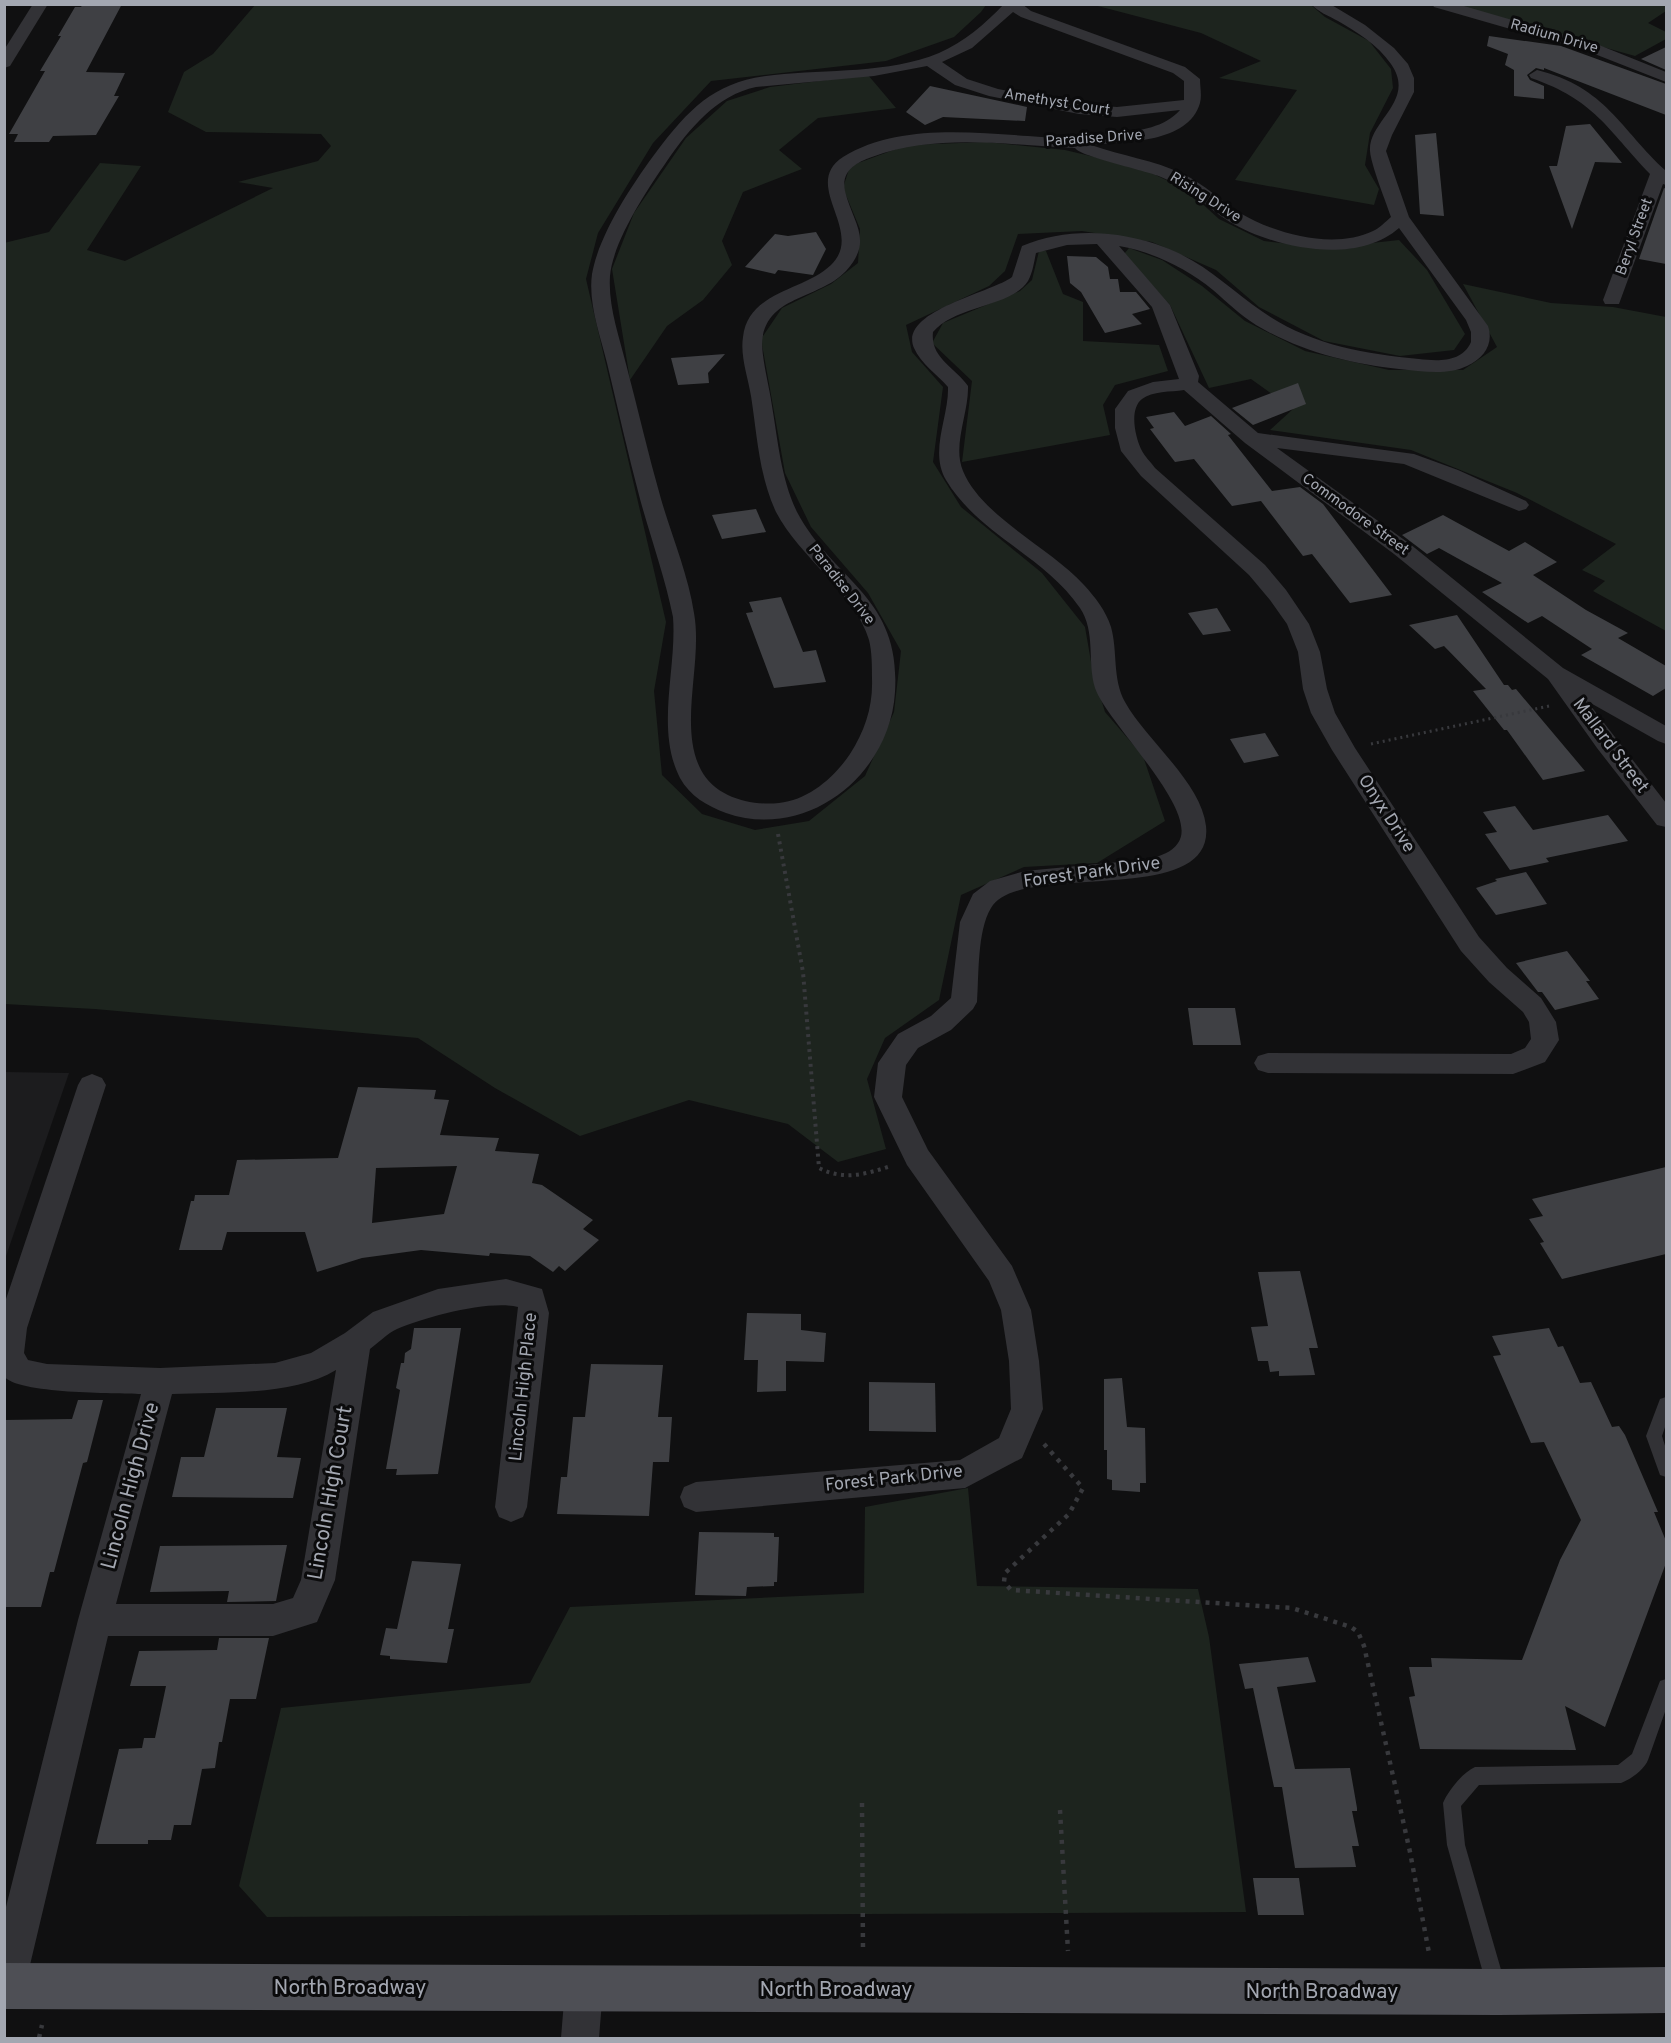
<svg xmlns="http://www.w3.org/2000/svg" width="1671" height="2043" font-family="Overpass,sans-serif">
<rect width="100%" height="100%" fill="#101011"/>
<path fill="#1c1c1e" d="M5 1072 69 1073 5 1259 4 1072Z"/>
<g fill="#1d241e">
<path d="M255 5H986L981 12 954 37 886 61 711 81 653 143 598 233 586 279 666 622 654 691 662 775 702 814 755 830 809 821 865 776 894 712 901 651 868 593 811 527 785 473 761 339 782 308 831 284 858 263 860 229 843 188 850 166 907 145 987 142 1065 150 1141 168 1187 190 1219 219 1264 241 1326 248 1399 240 1427 270 1465 334 1454 350 1400 356 1324 341 1259 307 1216 270 1152 242 1082 231 1018 234 1005 271 989 286 906 325 912 352 943 387 933 462 961 507 1042 573 1085 627 1093 673 1105 712 1143 756 1165 821 1097 863 1024 867 961 895 939 1000 885 1038 867 1079 886 1149 838 1162 788 1124 689 1100 580 1136 495 1088 418 1038 95 1009 5 1004 4 243 49 232 100 163 141 166 87 250 125 261 273 188 238 182 318 161 331 146 321 134 206 132 168 112 184 72 213 54Z"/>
<path d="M1094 5H1311L1325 17 1369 41 1391 69 1393 88 1370 133 1365 165 1379 189 1374 205 1235 180 1297 90 1219 78 1261 61 1201 33Z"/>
<path d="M1452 5H1666V11L1648 23 1666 32V39L1635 56Z"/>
<path d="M868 75 896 108 818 118 779 150 802 169 743 192 722 241 732 265 703 300 667 326 630 380 612 269 634 213 686 138 727 101 770 87Z"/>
<path d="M1129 248 1162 260 1202 286 1245 321 1305 351 1389 370H1463L1497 347 1463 284 1551 303 1613 307 1666 317V631L1593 591 1605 581 1582 570 1616 544 1517 493 1411 450 1270 430 1293 409 1251 379 1209 388 1170 305 1124 254Z"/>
<path d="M1039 251H1046L1063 294 1083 302V341L1159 345 1168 371 1115 385 1103 405 1110 435 962 462 972 381 932 343 943 323 1020 291 1032 280Z"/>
<path d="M968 1488 977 1586 1198 1589 1209 1637 1246 1912 267 1917 239 1886 281 1708 530 1683 570 1607 864 1593 865 1507Z"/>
</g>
<g fill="#3f4044" fill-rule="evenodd">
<path d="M83 4H122L86 72 125 73 114 96H119L96 135 53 136 49 142H14L18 134H9L45 71H40L61 36H58L75 7H81Z"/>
<path d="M1489 36 1561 46 1666 84V115L1544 68V70L1536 68 1527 75 1530 80 1544 86V99L1514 96V70L1505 65 1508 54 1487 46Z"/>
<path d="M1666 47V70L1641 59Z"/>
<path d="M930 86 1027 107 1025 121 943 117 925 125 906 112Z"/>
<path d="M1590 124 1622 163 1595 162 1572 229 1549 166H1557L1566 126Z"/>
<path d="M1436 133 1444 216 1420 214 1415 135Z"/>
<path d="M1664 188 1666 189V264L1639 259Z"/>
<path d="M816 232 826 249 813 275 778 270 775 274 745 267 775 234 788 236Z"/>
<path d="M1067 256 1096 257 1108 267 1110 279H1118L1120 292H1136L1150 309 1132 314 1142 324 1105 333 1081 292 1070 283Z"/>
<path d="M725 354 708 373 709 383 678 385 671 358Z"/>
<path d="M1298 383 1306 404 1253 425 1232 408Z"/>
<path d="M1174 412 1185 426 1211 416 1231 434 1228 435 1272 491 1300 487 1323 504 1392 595 1350 603 1312 554 1303 556 1261 501 1232 506 1194 459 1175 462 1150 429 1154 428 1146 417Z"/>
<path d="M756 509 766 532 722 539 712 515Z"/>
<path d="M1443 515 1509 551 1525 542 1557 562 1533 575 1586 610 1628 633 1618 638 1666 666V688L1653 696 1581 655 1592 649 1542 616 1528 623 1482 592 1502 583 1439 548 1427 554 1402 535Z"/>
<path d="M781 597 803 652 816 650 826 682 774 688 746 613 753 612 749 602Z"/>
<path d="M1217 608 1231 631 1203 635 1188 613Z"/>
<path d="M1457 615 1504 685H1508L1512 690 1516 689 1585 771 1543 780 1507 730H1504L1473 691 1486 689 1444 646 1435 649 1409 625Z"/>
<path d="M1265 733 1279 756 1244 763 1230 739Z"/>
<path d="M1515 806 1533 830 1608 815 1628 841 1546 858 1549 862 1510 870 1485 834 1497 832 1483 812Z"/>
<path d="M1526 872 1547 904 1496 915 1476 888 1497 881 1495 879Z"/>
<path d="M1567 951 1590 981H1586L1599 999 1555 1010 1542 992H1538L1516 963Z"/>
<path d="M1188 1008H1235L1241 1045H1193Z"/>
<path d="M358 1087 436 1090 434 1099 449 1100 440 1135 499 1138 495 1151 539 1154 532 1183 542 1185 593 1220 583 1229 599 1240 565 1271 559 1266 553 1272 530 1256 490 1253 489 1256 421 1250 362 1258 317 1272 305 1232H227L222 1250H179L191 1201H194L195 1195H229L237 1160 338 1158ZM457 1166 444 1214 372 1223 376 1168Z"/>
<path d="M1666 1167V1254L1562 1279 1540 1243 1544 1242 1529 1219 1543 1216 1532 1199Z"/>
<path d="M1300 1271 1318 1348H1309L1315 1375 1279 1376V1371L1270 1372 1268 1361H1258L1251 1327 1268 1326 1258 1272Z"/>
<path d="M747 1313 801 1314V1330L826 1333 824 1362 786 1361V1391L757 1392 758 1360H744Z"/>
<path d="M414 1328H461L438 1474 396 1475 397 1469H386L400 1390 396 1388 401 1363H404L405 1353 411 1349Z"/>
<path d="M1549 1328 1558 1347 1563 1346 1580 1383 1591 1382 1612 1427 1619 1426 1625 1435 1658 1512H1654L1666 1541V1563L1605 1727 1565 1706 1576 1750 1420 1749 1409 1697 1415 1696 1409 1667H1432L1431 1658 1522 1660 1560 1560 1581 1520 1544 1442 1531 1443 1493 1356 1501 1355 1492 1336Z"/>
<path d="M591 1364 663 1365 658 1417H672L669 1462H653L649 1516 557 1514 561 1477H567L573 1417H585Z"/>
<path d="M1122 1378 1127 1427 1145 1428 1146 1483H1140V1492L1112 1490V1480L1107 1479V1450H1104V1379Z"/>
<path d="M869 1382 935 1383 936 1432 869 1431Z"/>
<path d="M78 1400H103L87 1462 83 1463 54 1572H50L41 1607H4V1420L72 1419Z"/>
<path d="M216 1408H287L277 1457 301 1458 293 1498 172 1497 181 1457H204Z"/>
<path d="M699 1532 774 1533V1537H779L777 1582H774V1586L747 1587 746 1596 695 1595Z"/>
<path d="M287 1545 276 1601 227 1602 229 1591 150 1592 160 1546Z"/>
<path d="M412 1561 461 1564 448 1629H454L447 1663 390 1659V1656L380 1655 386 1628 397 1629Z"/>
<path d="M219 1638H269L256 1699H230L222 1742H219L215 1768 202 1769 191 1825H174L171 1840H148V1844H96L119 1749 142 1748 144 1738H155L166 1686H130L139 1651 217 1650Z"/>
<path d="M1308 1657 1316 1682 1277 1687 1295 1769 1350 1768 1357 1808V1811H1352L1359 1846H1352L1356 1867 1295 1868 1282 1787H1274L1253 1688 1245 1689 1239 1664Z"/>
<path d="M1253 1878H1299L1304 1915H1258Z"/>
</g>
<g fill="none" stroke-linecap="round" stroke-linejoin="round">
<path stroke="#38393d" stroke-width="3" stroke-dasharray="2 4" stroke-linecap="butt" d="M1371 744 1549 706"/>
<path stroke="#38393d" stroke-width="4" stroke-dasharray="3 4.5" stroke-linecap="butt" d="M778 834 803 972 819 1168C844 1181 866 1174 891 1166"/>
<g stroke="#38393d" stroke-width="4.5" stroke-dasharray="4 6" stroke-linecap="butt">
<path d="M1044 1444 1083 1488 1069 1514 1005 1573 1004 1582 1011 1590 1292 1608 1351 1627 1358 1632 1364 1646 1410 1852 1429 1953"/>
<path d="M862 1803 863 1950"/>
<path d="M1060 1810 1068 1951"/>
<path d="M39 2038 42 2025"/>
</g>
<g fill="#323236" fill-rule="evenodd">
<path d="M1666 1397V1424L1662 1436 1666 1449V1477L1660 1475 1646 1436 1660 1399Z"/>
<path d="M1666 1679V1709L1648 1760C1644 1770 1631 1779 1621 1783L1479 1785 1461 1806 1465 1845 1506 1987 1503 1994 1496 1997 1489 1994 1447 1845 1443 1803C1448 1791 1463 1772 1475 1767L1618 1765 1632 1754 1660 1681Z"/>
</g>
<g fill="#323236" fill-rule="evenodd">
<path d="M33 4H48L10 66 4 68V50Z"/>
<path d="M1004 4H1022L1031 11 1185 67 1200 79C1200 87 1202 95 1200 103 1188 144 1126 141 1091 145 1122 156 1154 160 1183 174 1204 184 1221 201 1240 213 1275 234 1334 250 1373 231 1380 228 1385 222 1391 217 1386 202 1371 165 1370 151 1368 121 1417 101 1391 64 1378 45 1357 32 1338 21 1329 16 1318 12 1311 4H1330L1365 25 1394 48 1408 64 1414 78V92L1392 135 1386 151 1409 217 1488 326C1494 344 1484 358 1467 366 1446 376 1422 371 1399 369 1350 364 1299 351 1256 325 1240 315 1227 302 1213 290 1186 268 1153 252 1119 246L1170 305 1199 376 1198 382 1258 433 1414 454 1458 470 1526 501 1529 505 1526 509 1519 511 1404 464 1277 448 1410 544 1563 668 1666 726V744L1658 741 1587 701 1666 803V827L1657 825 1597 748 1548 679 1394 554 1245 443 1184 390C1171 392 1152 391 1142 399 1129 409 1135 436 1141 449 1144 456 1151 462 1155 468L1265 565 1286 590 1309 624 1320 652 1327 689 1335 713 1355 748 1479 937 1507 968 1541 998 1556 1022 1559 1040 1545 1062 1513 1074 1268 1073 1258 1070 1254 1063 1258 1056 1268 1053 1511 1054 1525 1048 1531 1039 1529 1022 1523 1012 1489 982 1461 951 1332 750 1311 713 1303 689 1298 652 1287 624 1270 600 1249 575 1141 476 1121 451 1115 428V409L1128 391 1153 382 1179 379 1152 307 1097 244 1067 245 1036 253C1034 262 1033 272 1028 281 1012 307 956 305 933 332 930 358 955 367 968 386 969 413 952 445 963 471 982 517 1051 548 1084 585 1095 597 1106 611 1111 627 1118 652 1112 678 1125 702 1146 740 1201 782 1206 826 1215 910 1019 859 991 908 977 931 979 976 977 1002L973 1009 951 1030 918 1048 906 1065 902 1097 928 1150 1012 1266 1031 1310 1039 1361 1043 1409 1022 1458 965 1488 696 1512 684 1507 680 1497 684 1487 696 1482 960 1460 999 1438 1011 1409 1009 1361 1001 1310 989 1281 907 1165 874 1097 878 1063 898 1034 931 1016 951 998 960 922 973 894 990 881 1025 871 1151 859C1161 855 1171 853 1178 843 1201 811 1107 723 1095 688 1087 662 1096 632 1080 608 1045 556 979 535 946 480 929 451 949 417 948 387 937 374 921 364 914 348 898 311 991 293 1012 277L1022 246C1066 227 1120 230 1164 247 1205 262 1229 289 1263 312 1308 344 1364 354 1419 359 1437 361 1462 363 1471 342V332L1466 320 1399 228C1356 266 1274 248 1230 222 1206 207 1187 187 1161 177 1145 170 1081 157 1075 148 1007 145 937 133 872 157 855 163 841 171 845 191 853 224 874 240 846 271 819 300 764 295 762 344 763 365 769 385 772 406 778 441 781 479 797 512 835 583 901 596 895 692 890 776 806 841 726 813 707 806 690 796 680 778 655 729 677 669 673 617 665 577 651 539 640 499 628 454 618 409 607 363 600 335 588 303 592 274 599 234 633 183 657 151 690 107 717 80 774 75 828 69 888 74 939 53 964 42 985 24 1004 4ZM1013 12 1021 17 1173 73 1184 81V100L1117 107 1079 104 998 89 967 79 942 62 972 48ZM927 66 955 85 989 96 1079 114 1117 117 1180 110C1164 128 1141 130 1117 133 1104 134 1091 137 1078 138 1062 139 1044 137 1028 136 969 132 896 124 843 157 800 185 866 231 831 265 804 291 748 291 743 337 740 356 748 377 751 396 757 434 759 476 776 512 799 557 856 594 869 640 872 652 872 666 872 679 873 706 865 731 850 754 834 778 808 800 779 803 750 806 715 797 701 770 678 726 703 662 694 613 688 574 672 537 661 499 648 454 638 409 626 364 619 336 608 306 610 276 613 241 647 190 667 161 689 129 717 95 756 87L874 76Z"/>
<path d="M1432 4H1457L1599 45 1666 72V82L1587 51 1434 7Z"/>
<path d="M1537 70C1606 87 1620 129 1666 171V185L1663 184 1619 304H1605L1603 300 1650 174C1607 129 1595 100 1531 78L1529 75Z"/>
<path d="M92 1074 102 1078 106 1085 27 1328 24 1353 28 1360 47 1364 160 1368 275 1363 311 1353 345 1333 373 1312 438 1289 506 1279 542 1289 549 1313 527 1507 523 1517 511 1522 499 1517 495 1507 518 1307C488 1300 426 1317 397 1329 388 1333 379 1342 370 1349L335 1580 317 1622 273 1636H108L25 1986 20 2000 6 2005 4 1915 78 1620 141 1394C117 1393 16 1394 4 1376V1305L78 1085 82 1078ZM336 1370 301 1580 293 1598 273 1604H116L172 1394C222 1392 293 1396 336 1370Z"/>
<path d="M584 1970 598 1975 603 1989 599 2038H561L565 1989 570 1975Z"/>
</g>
<path fill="#4e4f55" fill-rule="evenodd" d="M4 1963 1498 1969 1666 1967V2013L1498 2015 4 2009Z"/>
</g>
<g text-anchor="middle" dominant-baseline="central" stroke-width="6" stroke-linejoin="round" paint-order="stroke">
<g font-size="15" fill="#a3a7b1" stroke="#0b0b0c">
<text transform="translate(1554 37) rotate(16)">Radium Drive</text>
<text transform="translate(1057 103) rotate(9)">Amethyst Court</text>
<text transform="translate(1094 139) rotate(-4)">Paradise Drive</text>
<text transform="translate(1205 198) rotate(32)">Rising Drive</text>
<text transform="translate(1635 237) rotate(-70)">Beryl Street</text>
<text transform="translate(1355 515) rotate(36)">Commodore Street</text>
<text transform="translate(841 585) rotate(52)">Paradise Drive</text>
</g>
<g font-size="18" fill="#a3a7b1" stroke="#0b0b0c">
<text transform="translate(1610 746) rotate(53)">Mallard Street</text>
<text transform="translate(1386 814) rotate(57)">Onyx Drive</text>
<text transform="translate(1092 873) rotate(-8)">Forest Park Drive</text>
<text transform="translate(524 1387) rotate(-84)">Lincoln High Place</text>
<text transform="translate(894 1479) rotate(-6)">Forest Park Drive</text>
</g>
<g font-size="21" fill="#a3a7b1" stroke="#0b0b0c">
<text transform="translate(131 1486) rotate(-75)">Lincoln High Drive</text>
<text transform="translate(331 1493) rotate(-80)">Lincoln High Court</text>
<text x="350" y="1988">North Broadway</text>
<text x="836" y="1990">North Broadway</text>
<text x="1322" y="1992">North Broadway</text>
</g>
</g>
<rect width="1671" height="2043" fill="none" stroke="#a3a7b1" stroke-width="12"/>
</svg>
